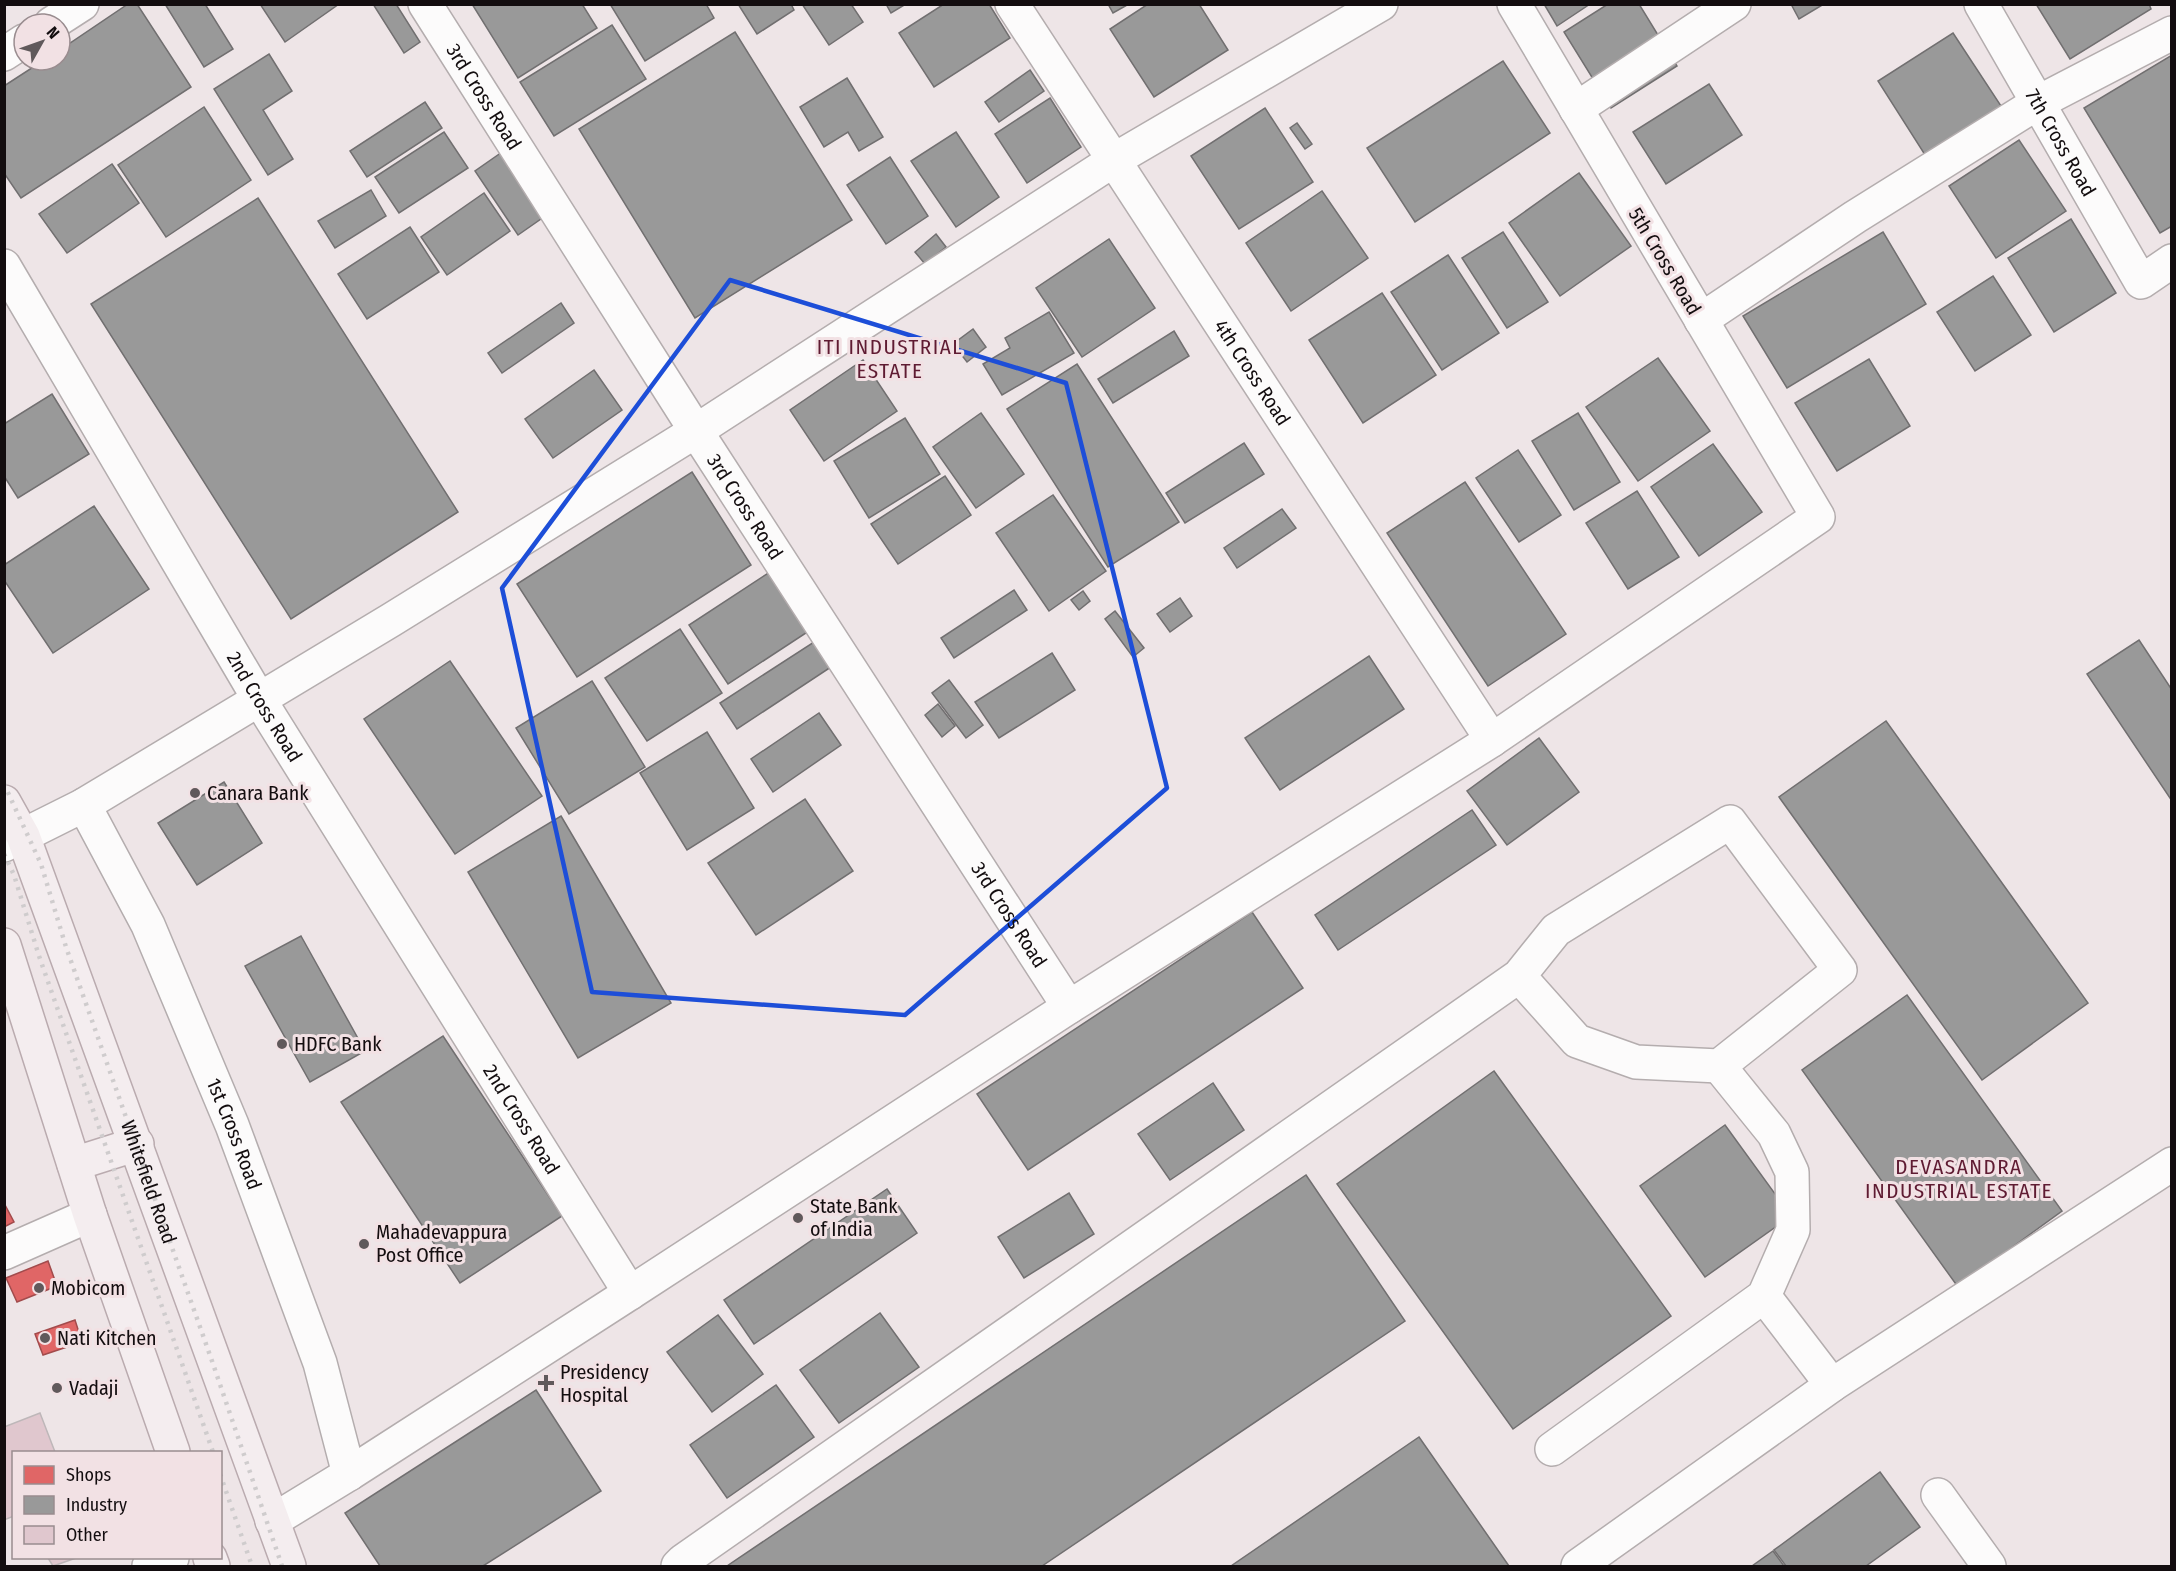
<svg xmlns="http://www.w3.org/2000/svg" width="2176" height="1571" font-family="'Fira Sans Condensed',sans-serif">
<rect width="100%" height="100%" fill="#eee5e7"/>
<g fill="#e06666" stroke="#a24b4c" stroke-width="1.5">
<path d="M4 1203 14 1222 4 1227Z"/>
<path d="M48 1261 57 1286 17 1302 6 1278Z"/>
<path d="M75 1320 82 1342 43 1355 35 1334Z"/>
</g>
<g fill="#999" stroke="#716f70" stroke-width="1.5">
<path d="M128 4H137L191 87 21 198 4 173V86L44 60H60V50Z"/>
<path d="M165 4H205L233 49 204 67Z"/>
<path d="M260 4H339L285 42Z"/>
<path d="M373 4H396L420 42 404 53Z"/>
<path d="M472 4H582L597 28 518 78Z"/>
<path d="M610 4H706L714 18 645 61Z"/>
<path d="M738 4H791L794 10 757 34Z"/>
<path d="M802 4H851L863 22 829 45Z"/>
<path d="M886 4H906L891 13Z"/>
<path d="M944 4H989L1010 38 934 87 899 33Z"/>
<path d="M1108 4H1129L1113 13Z"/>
<path d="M1148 4H1199L1228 50 1154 97 1110 29Z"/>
<path d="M1544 4H1590L1557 26Z"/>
<path d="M1608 4H1639L1677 66 1611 108 1564 32Z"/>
<path d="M1791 4H1824L1799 19Z"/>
<path d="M2036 4H2149L2151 9 2070 59Z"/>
<path d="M612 25 646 79 554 136 520 82Z"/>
<path d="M735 32 852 220 695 318 579 129Z"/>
<path d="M1953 33 2003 109 1927 158 1878 81Z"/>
<path d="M269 54 292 91 263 110 293 159 268 175 214 89Z"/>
<path d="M2172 55V226L2160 233 2084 108Z"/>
<path d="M1503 61 1550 133 1415 222 1367 148Z"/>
<path d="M1030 70 1044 91 999 122 985 102Z"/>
<path d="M847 78 883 137 859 151 848 132 824 147 800 107Z"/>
<path d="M1709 84 1742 135 1666 184 1633 132Z"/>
<path d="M1050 98 1081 147 1027 183 995 134Z"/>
<path d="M425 102 442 128 367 177 350 151Z"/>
<path d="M204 107 251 180 166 237 118 165Z"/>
<path d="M1265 108 1313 182 1239 229 1191 156Z"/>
<path d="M1297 123 1312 144 1305 149 1290 128Z"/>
<path d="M444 132 468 168 399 213 375 177Z"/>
<path d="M956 132 999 197 956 227 911 161Z"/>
<path d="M2019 140 2066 211 1996 258 1949 186Z"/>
<path d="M505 150 548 214 518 235 475 171Z"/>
<path d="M890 157 928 216 886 244 847 185Z"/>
<path d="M112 164 139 203 67 253 39 214Z"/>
<path d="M1579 173 1631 246 1560 296 1509 223Z"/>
<path d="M371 190 386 216 335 248 318 221Z"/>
<path d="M1322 191 1368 258 1291 311 1246 243Z"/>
<path d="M484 193 510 231 447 275 421 237Z"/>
<path d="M258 198 458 512 291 619 91 304Z"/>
<path d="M2071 219 2116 293 2054 332 2008 258Z"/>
<path d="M410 227 439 272 367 319 338 274Z"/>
<path d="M1503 232 1548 302 1507 328 1462 258Z"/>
<path d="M1883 232 1926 304 1787 388 1743 316Z"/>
<path d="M936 234 946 247 925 264 915 252Z"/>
<path d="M1109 239 1155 308 1082 357 1036 288Z"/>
<path d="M1448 255 1499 333 1442 370 1391 292Z"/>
<path d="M1993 276 2031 335 1975 371 1937 312Z"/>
<path d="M1382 293 1436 375 1363 423 1309 340Z"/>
<path d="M561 303 574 323 502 373 488 353Z"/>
<path d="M1049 312 1074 353 1002 395 983 364 1010 348 1005 338Z"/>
<path d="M973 329 986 347 967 362 953 344Z"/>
<path d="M1174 331 1189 356 1113 403 1098 379Z"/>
<path d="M1658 358 1710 431 1638 481 1586 407Z"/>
<path d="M1869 359 1910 426 1837 471 1795 403Z"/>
<path d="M863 360 897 411 824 461 790 410Z"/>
<path d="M1077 364 1179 522 1108 567 1007 409Z"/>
<path d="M594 370 622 410 553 458 525 419Z"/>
<path d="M52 394 89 454 18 498 4 476V424Z"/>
<path d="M981 413 1024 474 976 508 933 447Z"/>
<path d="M1578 413 1620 482 1574 510 1532 441Z"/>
<path d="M905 418 940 474 869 518 834 461Z"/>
<path d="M1244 443 1264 474 1185 523 1166 493Z"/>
<path d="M1713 444 1762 512 1699 556 1651 487Z"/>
<path d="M1518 450 1561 515 1519 542 1476 478Z"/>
<path d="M692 472 751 565 577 677 517 584Z"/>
<path d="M945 476 971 515 898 564 871 524Z"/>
<path d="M1465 482 1566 634 1488 686 1387 533Z"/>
<path d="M1637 491 1679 557 1628 589 1586 523Z"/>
<path d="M1053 495 1106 571 1049 611 996 533Z"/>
<path d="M94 506 149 589 53 653 4 580V565Z"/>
<path d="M1282 509 1296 528 1237 568 1224 548Z"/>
<path d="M773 570 812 629 728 684 689 625Z"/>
<path d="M1014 590 1027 610 954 658 941 638Z"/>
<path d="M1083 591 1090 601 1079 610 1071 600Z"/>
<path d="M1180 598 1192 616 1170 632 1157 614Z"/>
<path d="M1115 611 1144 648 1133 657 1105 619Z"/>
<path d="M680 629 722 693 647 741 605 678Z"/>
<path d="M2139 640 2172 690V801L2087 674Z"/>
<path d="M814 642 831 667 737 729 720 703Z"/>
<path d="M1052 653 1075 690 999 738 975 702Z"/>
<path d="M1369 656 1404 709 1280 790 1245 738Z"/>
<path d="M450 661 542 796 455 854 364 719Z"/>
<path d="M949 680 983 725 966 738 932 693Z"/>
<path d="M592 681 645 767 569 814 516 728Z"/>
<path d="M938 704 955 726 942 737 925 715Z"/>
<path d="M819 713 841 745 773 792 751 759Z"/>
<path d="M1886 721 2088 1003 1982 1080 1779 797Z"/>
<path d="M707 732 754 808 687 850 640 773Z"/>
<path d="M1539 738 1579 792 1507 845 1467 791Z"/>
<path d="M224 782 262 843 197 885 158 823Z"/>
<path d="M805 799 853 871 756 935 708 863Z"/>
<path d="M1472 810 1496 845 1338 950 1315 915Z"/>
<path d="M561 816 671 1003 578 1058 468 872Z"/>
<path d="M1252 912 1303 988 1028 1170 977 1094Z"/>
<path d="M301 936 365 1051 310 1082 245 966Z"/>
<path d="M1907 995 2062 1211 1958 1287 1802 1070Z"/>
<path d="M443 1036 562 1216 460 1283 341 1102Z"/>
<path d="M1494 1071 1671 1316 1513 1429 1337 1184Z"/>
<path d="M1213 1083 1244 1130 1170 1180 1138 1134Z"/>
<path d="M1725 1125 1791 1216 1705 1277 1640 1186Z"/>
<path d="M1306 1175 1405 1321 1042 1566H727Z"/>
<path d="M887 1189 917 1233 754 1344 724 1300Z"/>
<path d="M1069 1193 1094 1234 1024 1278 998 1237Z"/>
<path d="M880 1313 919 1367 839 1423 800 1370Z"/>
<path d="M718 1315 763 1374 712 1412 667 1352Z"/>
<path d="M776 1385 814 1437 727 1498 690 1445Z"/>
<path d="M536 1390 601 1491 483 1566H380L345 1513Z"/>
<path d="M1419 1437 1509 1566H1231Z"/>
<path d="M1880 1472 1920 1527 1866 1566H1786L1774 1550Z"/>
<path d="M1773 1551 1784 1566H1752Z"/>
</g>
<g fill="#e0c7ce" stroke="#beb7b9" stroke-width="1.5">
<path d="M40 1413 55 1452H14V1516L4 1520V1427Z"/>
<path d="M48 1558H76L53 1566Z"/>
</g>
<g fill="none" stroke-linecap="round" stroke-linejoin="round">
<g stroke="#b4adae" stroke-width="36">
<g id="minor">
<path id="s1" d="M425 4 696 431 1069 1007"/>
<path id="s2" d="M1012 4 1492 740"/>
<path id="s3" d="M1981 4 2141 282 2172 261"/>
<path d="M51 24 82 4"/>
<path d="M4 54 24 41"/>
<path d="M1576 109 1734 4"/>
<path id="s4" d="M4 266 259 699 630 1293"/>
<path d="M1701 320 1855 217 2039 102 2172 33"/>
<path id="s5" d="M84 805 148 925 232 1125 320 1363 349 1474"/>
<path d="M4 845 84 805 391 620 696 431 1114 160 1381 4"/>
<path d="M4 1253 90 1215"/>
<path d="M1764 1296 1832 1385"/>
<path d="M1552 1449 1764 1296 1793 1230 1792 1172 1774 1134 1719 1066"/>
<path d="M1938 1495 1989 1566"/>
<path d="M272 1521 349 1474 630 1293 1069 1007 1492 740 1818 517 1514 4"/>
<path d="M149 1566 172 1558"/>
<path d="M678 1566 683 1561 1519 976 1556 930 1730 822 1840 970 1719 1066 1636 1062 1577 1041 1519 976"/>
<path d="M1578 1566 1832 1385 2172 1164"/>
</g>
</g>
<g stroke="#baabaf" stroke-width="36">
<g id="major">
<path d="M4 802 23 836 289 1566"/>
<path d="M4 945 90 1215 173 1452"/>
<path d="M74 1164 137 1144"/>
<path d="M210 1558 213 1566"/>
</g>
</g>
<use href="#minor" stroke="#fcfbfb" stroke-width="33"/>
<use href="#major" stroke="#f4edef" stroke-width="33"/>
<g stroke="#cfcccd" stroke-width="4.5" stroke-dasharray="3 6" stroke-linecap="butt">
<path id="s6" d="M4 784 41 864 66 947 212 1361 282 1566"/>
<path d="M4 854 14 875 39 956 213 1452"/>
<path d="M220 1474 252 1566"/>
</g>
</g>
<path fill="none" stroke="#1d4ed8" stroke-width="4.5" stroke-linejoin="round" d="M730 280 1066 383 1167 788 905 1015 592 992 502 588Z"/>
<g fill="#60595b" stroke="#f2e1e4" stroke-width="2">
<circle cx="195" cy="793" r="6"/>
<circle cx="282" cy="1044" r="6"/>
<circle cx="798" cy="1218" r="6"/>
<circle cx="364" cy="1244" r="6"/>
<circle cx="39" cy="1288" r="6"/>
<circle cx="45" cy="1338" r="6"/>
<path d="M543 1374h6v6h6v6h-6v6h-6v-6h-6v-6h6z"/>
<circle cx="57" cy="1388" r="6"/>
</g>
<g text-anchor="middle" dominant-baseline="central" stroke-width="6" stroke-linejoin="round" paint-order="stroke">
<g font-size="20" fill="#130d0f" stroke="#f2e1e4">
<text stroke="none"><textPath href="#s1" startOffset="110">3rd Cross Road</textPath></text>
<text stroke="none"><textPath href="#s3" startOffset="160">7th Cross Road</textPath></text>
<text transform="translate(1665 261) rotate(59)">5th Cross Road</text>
<text stroke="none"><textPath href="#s2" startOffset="440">4th Cross Road</textPath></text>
<text stroke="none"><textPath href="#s1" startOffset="596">3rd Cross Road</textPath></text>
<text stroke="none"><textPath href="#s4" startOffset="512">2nd Cross Road</textPath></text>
<text stroke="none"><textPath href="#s1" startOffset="1082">3rd Cross Road</textPath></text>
<text stroke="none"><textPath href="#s4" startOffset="998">2nd Cross Road</textPath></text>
<text stroke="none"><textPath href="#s5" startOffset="362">1st Cross Road</textPath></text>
<text stroke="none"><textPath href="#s6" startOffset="424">Whitefield Road</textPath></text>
</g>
<g font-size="20" fill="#130d0f" stroke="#f2e1e4" text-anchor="start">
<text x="207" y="793">Canara Bank</text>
<text x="294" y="1044">HDFC Bank</text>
<text x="810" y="1206">State Bank<tspan x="810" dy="23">of India</tspan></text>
<text x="376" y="1232">Mahadevappura<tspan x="376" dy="23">Post Office</tspan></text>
<text x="51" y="1288">Mobicom</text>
<text x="57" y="1338">Nati Kitchen</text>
<text x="560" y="1372">Presidency<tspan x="560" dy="23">Hospital</tspan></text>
<text x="69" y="1388">Vadaji</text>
</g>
<g font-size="21" letter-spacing="1.5" fill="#5f1b32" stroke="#f2e1e4">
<text x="890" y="347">ITI INDUSTRIAL<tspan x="890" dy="24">ESTATE</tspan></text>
<text x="1959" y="1167">DEVASANDRA<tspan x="1959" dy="24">INDUSTRIAL ESTATE</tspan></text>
</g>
</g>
<rect width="2176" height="1571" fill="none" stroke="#130d0f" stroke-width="12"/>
<rect x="12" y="1451" width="210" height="108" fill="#f2e1e4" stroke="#998c8f" stroke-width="1.5"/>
<rect x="24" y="1466" width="30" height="18" fill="#e06666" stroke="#998c8f" stroke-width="1.5"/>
<text x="66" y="1481" font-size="18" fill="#130d0f">Shops</text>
<rect x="24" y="1496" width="30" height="18" fill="#999999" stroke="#998c8f" stroke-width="1.5"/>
<text x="66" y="1511" font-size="18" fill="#130d0f">Industry</text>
<rect x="24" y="1526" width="30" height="18" fill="#e0c7ce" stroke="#998c8f" stroke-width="1.5"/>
<text x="66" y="1541" font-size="18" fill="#130d0f">Other</text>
<g transform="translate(42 42) rotate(50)"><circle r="28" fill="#f2e1e4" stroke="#998c8f" stroke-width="1.5"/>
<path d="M0-4.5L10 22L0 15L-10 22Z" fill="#60595b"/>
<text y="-9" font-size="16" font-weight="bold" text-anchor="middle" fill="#130d0f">N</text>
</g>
</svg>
